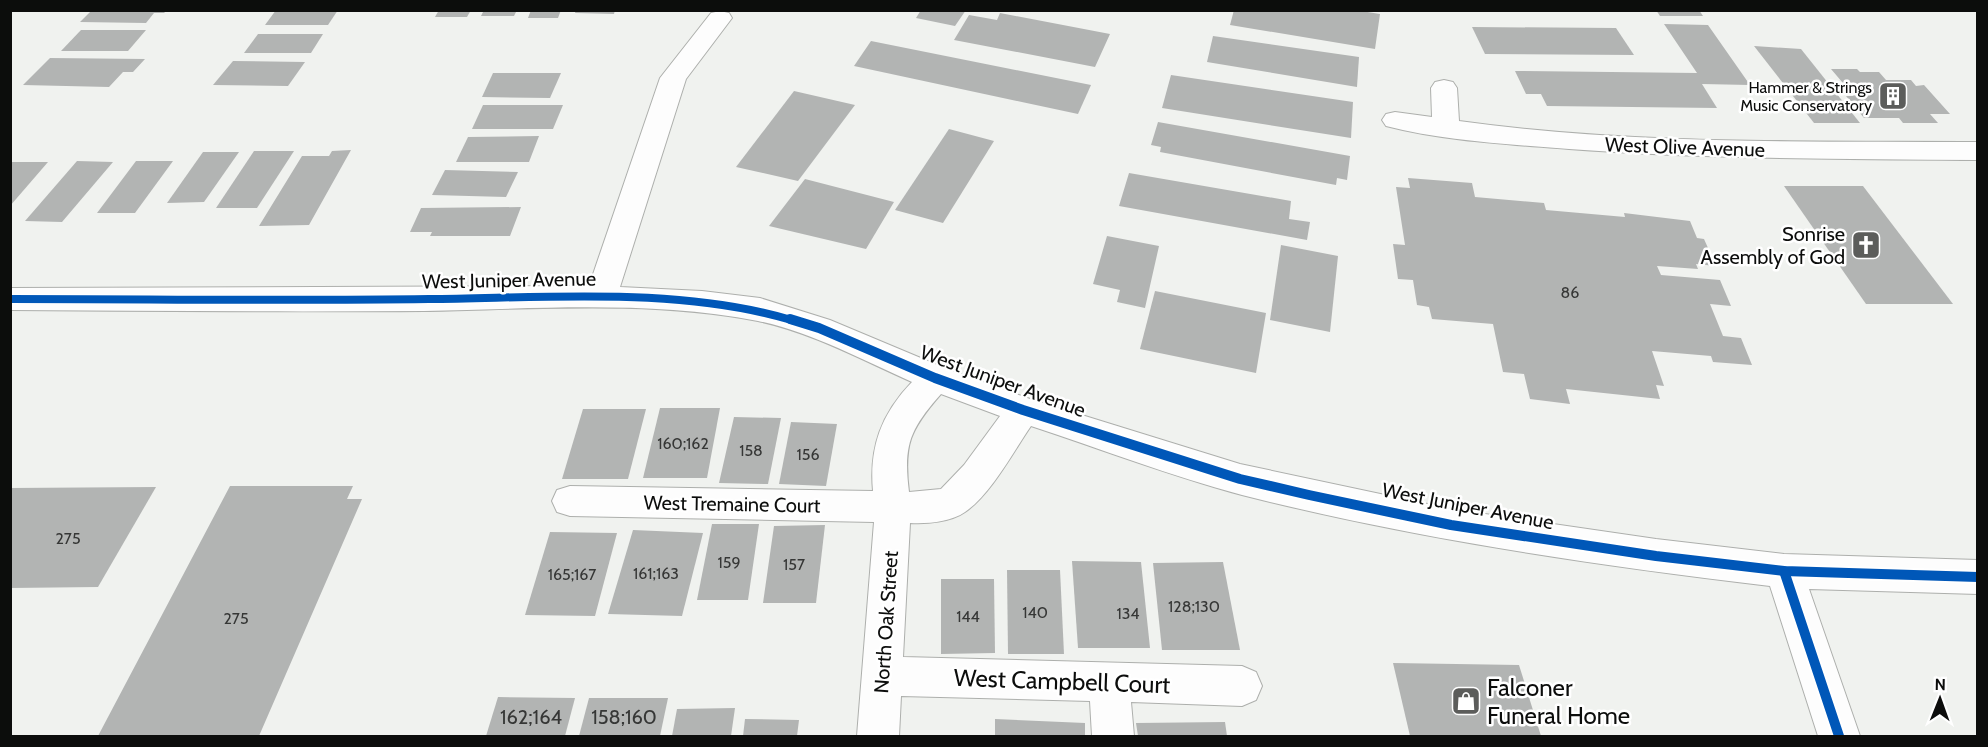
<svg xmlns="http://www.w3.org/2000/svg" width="1988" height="747" font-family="Cabin,sans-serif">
<rect width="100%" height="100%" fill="#f0f2ef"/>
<g fill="#b2b4b3">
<path d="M92 10H167L164 13H154L146 23 80 22Z"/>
<path d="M276 10H338L328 25H265Z"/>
<path d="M439 10H471L467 17H435Z"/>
<path d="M484 10H517L514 16H481Z"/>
<path d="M531 10H561L558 18H528Z"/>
<path d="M576 10H615L614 14 575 13Z"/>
<path d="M921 10H966L955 26 916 18Z"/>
<path d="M1234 10H1355L1380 14 1375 49 1230 25Z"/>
<path d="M1656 10H1699L1703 16H1660Z"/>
<path d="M1000 13 1110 34 1095 67 954 40 969 15 997 20Z"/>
<path d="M1664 24 1708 25 1750 85 1702 84 1717 108 1547 106 1541 94H1526L1515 71 1697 73Z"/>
<path d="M1472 27 1616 28 1634 55 1485 54Z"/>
<path d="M81 30H146L128 51H61Z"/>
<path d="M258 34H323L311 53H244Z"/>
<path d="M1213 36 1359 57 1357 87 1207 62Z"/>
<path d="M871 41 1091 85 1078 114 854 66Z"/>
<path d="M1754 46 1801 49 1860 123H1814Z"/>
<path d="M50 58 145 59 133 72H123L109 87 23 85Z"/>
<path d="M233 61 305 62 288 86 213 85Z"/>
<path d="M1831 69H1857L1860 72H1879L1886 80H1911L1916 86 1924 85 1950 114H1930L1938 123H1903L1899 118H1864L1846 96H1854Z"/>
<path d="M493 73H561L550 98 482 97Z"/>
<path d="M1171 75 1353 102 1351 138 1162 108Z"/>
<path d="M794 91 855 105 798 181 736 167Z"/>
<path d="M483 105H563L553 129H472Z"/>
<path d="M1158 122 1350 156 1347 180 1337 178 1336 185 1160 152 1161 147 1151 145Z"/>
<path d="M949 129 994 141 943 223 895 210Z"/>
<path d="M539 136 529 162H456L468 137Z"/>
<path d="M351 150 309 225 259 226 302 156H329L332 151Z"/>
<path d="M254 151H294L257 208H216Z"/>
<path d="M203 152H239L204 202 167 203Z"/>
<path d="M77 161 113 162 62 222 25 221Z"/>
<path d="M136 161H173L135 213H97Z"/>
<path d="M10 162H48L10 206Z"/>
<path d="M445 170 518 172 506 197 432 195Z"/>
<path d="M1129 173 1291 201 1289 219 1310 222 1307 240 1119 206Z"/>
<path d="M1408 178 1472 183 1475 197 1544 203 1546 210 1625 217 1624 213 1690 221 1697 238 1704 239 1716 266 1696 264 1698 269 1657 266 1661 275 1720 280 1731 306 1710 304 1723 336 1741 338 1752 365 1713 362 1711 356 1652 351 1664 386 1656 385 1660 399 1566 389 1570 404 1530 399 1524 374 1503 372 1493 324 1432 319 1429 307 1417 305 1413 280 1398 279 1393 244 1405 245 1396 187 1410 188Z"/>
<path d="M805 179 894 202 866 249 769 226Z"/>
<path d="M1784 186H1863L1953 304H1866Z"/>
<path d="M521 207 510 236H430L432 232H410L421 208Z"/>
<path d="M1107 236 1159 246 1145 308 1117 302 1120 290 1093 284Z"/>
<path d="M1281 245 1338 256 1330 332 1270 320Z"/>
<path d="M1155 291 1266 313 1256 373 1140 349Z"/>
<path d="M660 408H720L707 478H643Z"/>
<path d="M583 409H646L628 479H562Z"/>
<path d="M734 417 781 418 768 484 719 483Z"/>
<path d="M791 422 837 424 826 486 779 484Z"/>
<path d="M230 486H353L347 499H362L259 736H98Z"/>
<path d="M156 487 98 587 10 588V488Z"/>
<path d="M712 524H759L748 600H697Z"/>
<path d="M825 525 816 603H763L774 526Z"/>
<path d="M633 530 703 533 682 616 608 614Z"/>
<path d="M550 532 617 533 595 616 525 615Z"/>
<path d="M1072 561 1141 562 1150 648H1078Z"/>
<path d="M1223 562 1240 650H1162L1153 563Z"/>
<path d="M1007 570H1060L1064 654H1008Z"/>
<path d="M941 579H994L995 653 941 654Z"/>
<path d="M1393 663 1519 665 1541 736H1410Z"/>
<path d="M498 697 575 698 565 736H486Z"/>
<path d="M589 698H668L660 736H579Z"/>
<path d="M735 708 731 736H672L677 709Z"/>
<path d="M745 719 799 720 797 736H743Z"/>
<path d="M995 719 1085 723V736H995Z"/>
<path d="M1225 722 1227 736H1138L1136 723Z"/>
</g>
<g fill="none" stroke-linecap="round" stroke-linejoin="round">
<g stroke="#adafac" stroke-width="2">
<g id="minor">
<path d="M720 11 729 13 732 18 686 79 620 287 702 291 760 298 830 320 947 369 1030 399 1240 464 1451 509 1656 539 1784 554 1978 560V594L1809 589 1860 736H1818L1770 586C1593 565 1416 539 1242 495 1171 476 1101 449 1031 426 1013 452 991 494 965 512 951 522 927 524 910 523L903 657 1242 666 1256 672 1262 686 1256 700 1242 706 1131 702 1134 736H1092L1090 701 901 696 899 736H857L874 522 570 516 557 512 552 501 557 490 570 486 873 491C869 448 881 414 912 382 862 360 811 332 758 321 649 300 534 309 424 311 286 312 148 311 10 310V288L589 286 660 78 711 13ZM941 394 1000 416 964 465 941 489 909 492C903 445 910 429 941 394Z"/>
<path d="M1444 80 1453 82 1457 88 1459 121C1630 145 1805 141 1978 142V160C1841 159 1705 159 1569 149 1508 144 1444 141 1386 126L1382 120 1386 114 1395 112 1432 117 1431 88 1435 82Z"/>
</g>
</g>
<use href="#minor" fill="#fdfdfd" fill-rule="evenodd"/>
<g stroke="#fff" stroke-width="10">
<path id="cycleway-far1" d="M10 299C149 299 289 301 429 299 547 298 680 286 795 321"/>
</g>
<g stroke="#fff" stroke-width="14">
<g id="cycleway">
<path d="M790 319 819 328 935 378 1023 410 1240 479 1309 495 1451 525 1656 556 1784 571 1978 577"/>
<path d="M1784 571 1839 736"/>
</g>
</g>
<use href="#cycleway-far1" stroke="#0057b8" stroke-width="8"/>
<use href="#cycleway" stroke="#0057b8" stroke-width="10"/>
</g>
<defs>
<g id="building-square" transform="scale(1.5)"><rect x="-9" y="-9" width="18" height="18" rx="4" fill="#5c5d5b" stroke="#fff"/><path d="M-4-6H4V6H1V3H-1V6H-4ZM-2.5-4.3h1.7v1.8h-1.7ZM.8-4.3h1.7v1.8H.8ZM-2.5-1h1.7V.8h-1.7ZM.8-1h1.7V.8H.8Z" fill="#fff"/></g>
<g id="church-square" transform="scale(1.5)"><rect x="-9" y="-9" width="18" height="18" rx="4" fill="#5c5d5b" stroke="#fff"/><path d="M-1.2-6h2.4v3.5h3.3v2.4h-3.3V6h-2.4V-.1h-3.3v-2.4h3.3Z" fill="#fff"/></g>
<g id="shop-square" transform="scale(1.5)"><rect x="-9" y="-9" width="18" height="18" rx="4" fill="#5c5d5b" stroke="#fff"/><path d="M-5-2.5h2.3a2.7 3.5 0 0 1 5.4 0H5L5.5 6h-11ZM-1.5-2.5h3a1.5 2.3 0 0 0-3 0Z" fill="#fff"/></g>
</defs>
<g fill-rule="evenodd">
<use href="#building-square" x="1893" y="96"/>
<use href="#church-square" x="1866" y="245"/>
<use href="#shop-square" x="1466" y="701"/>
</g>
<g text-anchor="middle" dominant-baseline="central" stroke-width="5" stroke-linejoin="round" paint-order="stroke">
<g font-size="16" fill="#0c0d0c" stroke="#fff" text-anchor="end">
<text x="1872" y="87">Hammer &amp; Strings<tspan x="1872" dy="18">Music Conservatory</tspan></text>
</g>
<g font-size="16" fill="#363736">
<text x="1570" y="292">86</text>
<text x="683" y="443">160;162</text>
<text x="751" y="450">158</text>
<text x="808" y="454">156</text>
<text x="68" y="538">275</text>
<text x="729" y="562">159</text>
<text x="794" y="564">157</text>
<text x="656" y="573">161;163</text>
<text x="572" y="574">165;167</text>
<text x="1194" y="606">128;130</text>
<text x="1035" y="612">140</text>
<text x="1128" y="613">134</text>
<text x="968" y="616">144</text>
<text x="236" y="618">275</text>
</g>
<g font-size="20" fill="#0c0d0c" stroke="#fff">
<text transform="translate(1685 147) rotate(2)">West Olive Avenue</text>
<text transform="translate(509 280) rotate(-1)">West Juniper Avenue</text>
<text transform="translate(1003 381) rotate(20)">West Juniper Avenue</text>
<text transform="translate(732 504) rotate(1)">West Tremaine Court</text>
<text transform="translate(1468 506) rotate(11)">West Juniper Avenue</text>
<text transform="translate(886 622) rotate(-86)">North Oak Street</text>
</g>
<g font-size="20" fill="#0c0d0c" stroke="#fff" text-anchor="end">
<text x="1845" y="234">Sonrise<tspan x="1845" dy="23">Assembly of God</tspan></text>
</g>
<g font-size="20" fill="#363736">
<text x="531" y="717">162;164</text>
<text x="624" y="717">158;160</text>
</g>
<g font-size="24" fill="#0c0d0c" stroke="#fff">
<text transform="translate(1062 681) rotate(2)">West Campbell Court</text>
</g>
<g font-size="24" fill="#0c0d0c" stroke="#fff" text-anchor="start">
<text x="1487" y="687">Falconer<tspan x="1487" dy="28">Funeral Home</tspan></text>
</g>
</g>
<rect width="1988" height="747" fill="none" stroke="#0c0d0c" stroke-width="24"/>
<g transform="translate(1940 699) rotate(1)" stroke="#ffffff" stroke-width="4.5" paint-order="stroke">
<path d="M0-4.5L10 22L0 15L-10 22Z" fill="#0c0d0c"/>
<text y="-9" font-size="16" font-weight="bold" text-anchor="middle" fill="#0c0d0c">N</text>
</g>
</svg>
